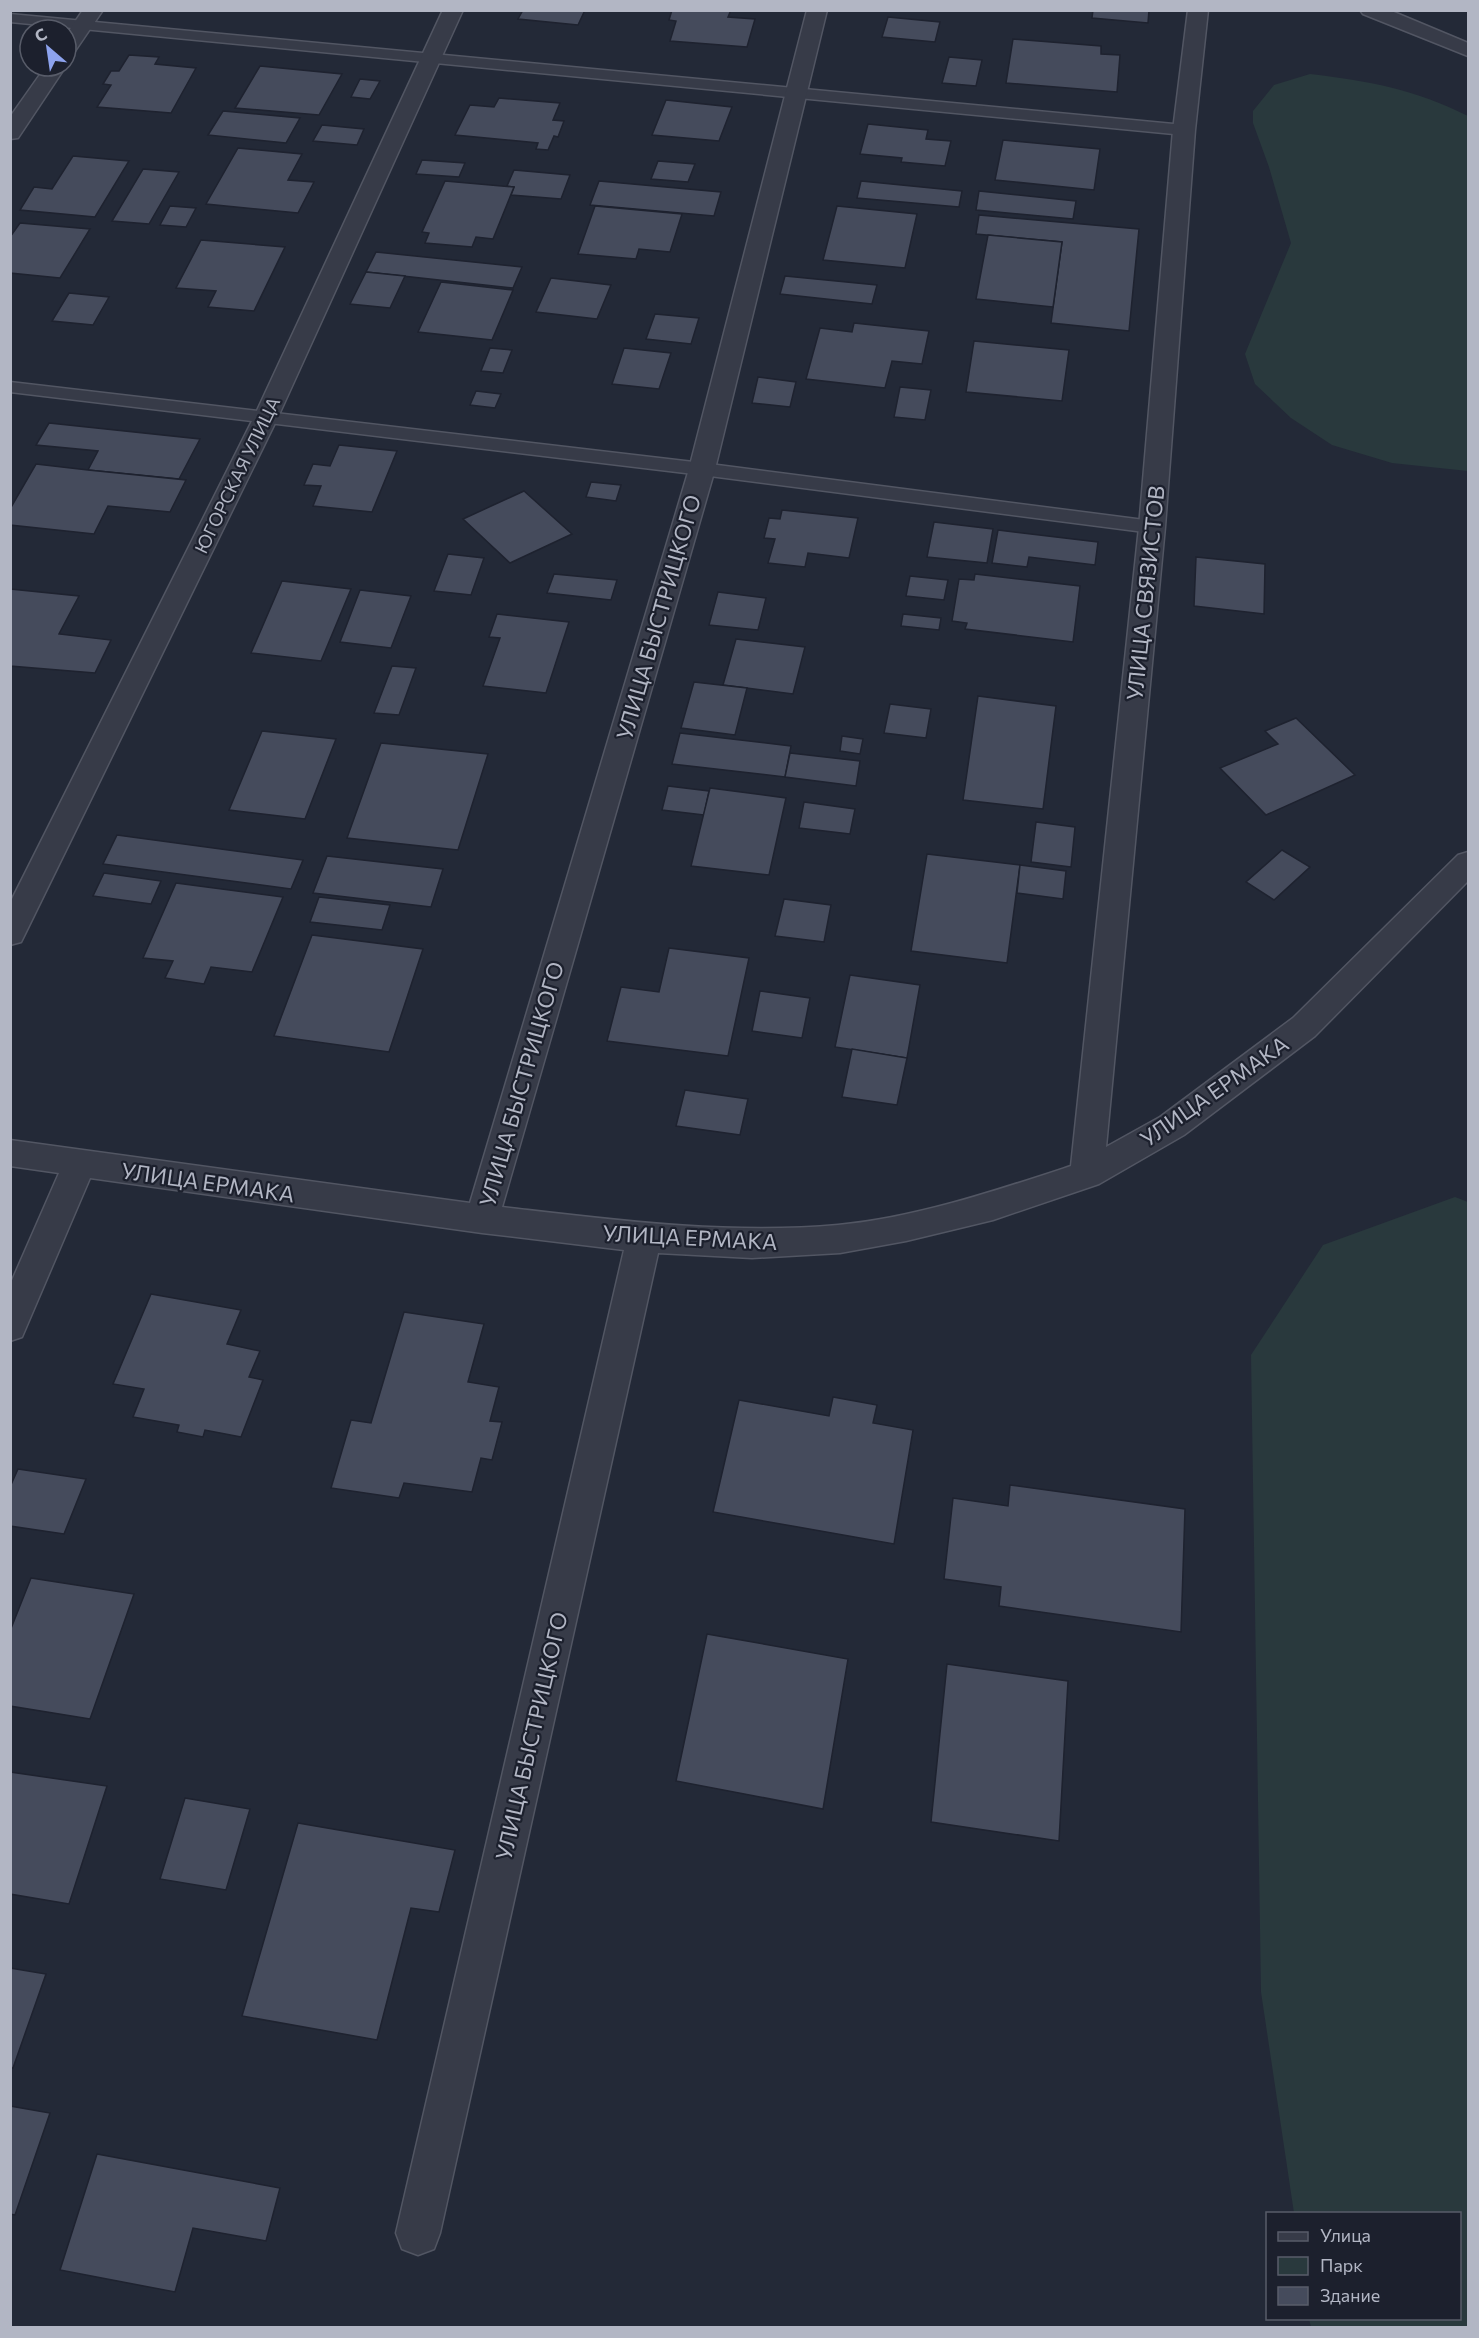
<svg xmlns="http://www.w3.org/2000/svg" width="1479" height="2338" font-family="Commissioner,sans-serif">
<rect width="100%" height="100%" fill="#232937"/>
<g fill="#29393d">
<path d="M1310 74C1369 81 1414 89 1468 116V471L1392 463 1332 445 1291 418 1255 384 1245 354 1291 243 1269 167 1253 123V111L1274 85Z"/>
<path d="M1455 1197 1468 1202V2327H1311L1309 2319 1460 2318V2214L1294 2213 1261 1992 1251 1355 1323 1245Z"/>
</g>
<g fill="#454b5c" stroke="#1e222f" stroke-width="1.5">
<path d="M523 10H585L578 25 518 19Z"/>
<path d="M672 10H731L728 17 755 19 747 47 670 41 676 21 669 20Z"/>
<path d="M1093 10H1149L1148 23 1092 18Z"/>
<path d="M888 17 940 22 935 42 882 37Z"/>
<path d="M1013 39 1101 46V54L1120 55 1117 92 1006 83Z"/>
<path d="M129 55 159 57 155 64 196 68 171 113 97 107 111 85 103 84 111 71H119Z"/>
<path d="M949 57 982 60 976 86 942 83Z"/>
<path d="M260 66 342 74 319 115 235 108Z"/>
<path d="M360 79 380 81 370 99 351 97Z"/>
<path d="M499 98 560 103 553 120 564 121 558 137 554 136 548 150 536 149 538 143 455 135 470 105 494 107Z"/>
<path d="M666 100 732 107 719 141 652 135Z"/>
<path d="M223 111 300 118 286 143 208 135Z"/>
<path d="M868 124 928 130 926 139 951 141 945 166 901 162 902 158 860 154Z"/>
<path d="M322 125 364 129 357 145 313 141Z"/>
<path d="M1003 140 1100 149 1094 190 995 180Z"/>
<path d="M238 148 302 154 288 180 314 182 298 213 206 204Z"/>
<path d="M73 156 129 161 95 217 20 210 34 187 52 189Z"/>
<path d="M422 160 465 163 459 177 416 174Z"/>
<path d="M658 161 695 164 688 182 651 179Z"/>
<path d="M143 169 179 172 149 224 112 221Z"/>
<path d="M514 170 570 175 561 199 511 195 514 187 507 186Z"/>
<path d="M445 181 514 187 493 239 476 237 472 247 425 243 429 233 422 232Z"/>
<path d="M599 181 721 192 714 216 590 205Z"/>
<path d="M861 181 962 191 959 207 857 198Z"/>
<path d="M979 191 1076 201 1073 219 976 210Z"/>
<path d="M170 206 196 208 186 227 160 225Z"/>
<path d="M595 206 682 214 670 252 639 249 636 259 578 254Z"/>
<path d="M837 206 917 214 905 268 823 260Z"/>
<path d="M979 215 1139 229 1129 331 1051 323 1062 242 976 234Z"/>
<path d="M20 223 90 229 60 278 10 273V237Z"/>
<path d="M988 235 1062 242 1053 307 976 299Z"/>
<path d="M201 240 285 247 254 311 208 307 216 291 176 288Z"/>
<path d="M376 252 522 267 513 288 366 272Z"/>
<path d="M366 272 405 276 390 308 350 304Z"/>
<path d="M785 276 877 285 872 304 780 294Z"/>
<path d="M551 278 611 285 597 319 536 312Z"/>
<path d="M441 282 513 290 492 340 418 332Z"/>
<path d="M69 293 109 297 93 325 52 321Z"/>
<path d="M655 314 699 318 691 344 646 339Z"/>
<path d="M854 323 929 331 922 364 892 361 885 388 806 379 820 328 852 332Z"/>
<path d="M974 341 1069 350 1062 401 966 392Z"/>
<path d="M490 348 512 350 503 373 481 371Z"/>
<path d="M624 348 671 353 659 389 612 384Z"/>
<path d="M758 377 796 382 790 407 752 403Z"/>
<path d="M900 387 931 390 925 420 894 417Z"/>
<path d="M476 391 501 394 495 408 470 405Z"/>
<path d="M49 423 200 439 179 479 88 470 98 451 36 445Z"/>
<path d="M339 445 397 451 372 512 313 506 321 486 304 485 313 464 330 466Z"/>
<path d="M36 464 88 470 186 480 170 512 108 506 94 534 10 525V509Z"/>
<path d="M591 482 621 485 616 501 586 497Z"/>
<path d="M524 491 572 534 510 563 463 519Z"/>
<path d="M782 510 858 518 849 558 808 553 805 567 768 563 775 539 764 538 769 518 780 519Z"/>
<path d="M934 522 993 529 987 563 927 557Z"/>
<path d="M998 530 1098 542 1095 565 1029 557 1027 567 992 563Z"/>
<path d="M448 554 484 558 471 595 434 591Z"/>
<path d="M1196 557 1265 564 1264 614 1194 606Z"/>
<path d="M554 574 617 580 611 600 547 593Z"/>
<path d="M975 574 1080 586 1073 642 965 629 967 623 952 621 959 579 974 580Z"/>
<path d="M910 576 948 580 944 600 906 596Z"/>
<path d="M282 581 351 589 321 661 251 653Z"/>
<path d="M10 589 79 596 59 634 111 640 95 673 10 666Z"/>
<path d="M360 590 411 596 391 648 340 642Z"/>
<path d="M718 592 766 598 758 630 709 625Z"/>
<path d="M497 614 569 622 546 693 483 686 500 638 489 637Z"/>
<path d="M903 614 941 618 939 630 901 626Z"/>
<path d="M736 639 805 647 793 694 723 685Z"/>
<path d="M392 666 416 668 399 715 374 713Z"/>
<path d="M694 682 747 688 735 735 681 728Z"/>
<path d="M978 696 1056 706 1043 809 963 800Z"/>
<path d="M890 704 931 709 926 738 884 733Z"/>
<path d="M1296 718 1355 775 1266 815 1220 768 1278 744 1265 731Z"/>
<path d="M262 731 336 739 305 819 229 810Z"/>
<path d="M680 733 791 746 785 777 672 764Z"/>
<path d="M842 736 863 739 860 754 840 751Z"/>
<path d="M381 743 488 754 458 850 347 838Z"/>
<path d="M790 753 860 761 856 786 785 777Z"/>
<path d="M668 786 709 791 704 815 662 810Z"/>
<path d="M710 788 786 798 769 875 691 866Z"/>
<path d="M804 802 855 809 850 834 799 828Z"/>
<path d="M1036 822 1075 827 1071 867 1031 862Z"/>
<path d="M117 835 303 860 291 889 103 864Z"/>
<path d="M1282 850 1310 867 1274 900 1246 882Z"/>
<path d="M927 854 1020 865 1007 963 911 951Z"/>
<path d="M327 856 443 869 431 907 313 893Z"/>
<path d="M1020 865 1066 871 1063 899 1017 893Z"/>
<path d="M104 873 161 881 151 904 93 896Z"/>
<path d="M176 883 283 897 252 972 211 967 204 984 165 978 173 961 143 958Z"/>
<path d="M319 897 390 905 382 930 310 922Z"/>
<path d="M784 899 831 905 824 942 775 936Z"/>
<path d="M312 935 423 949 389 1052 274 1036Z"/>
<path d="M669 948 749 958 728 1056 607 1041 621 987 659 992Z"/>
<path d="M850 975 920 985 907 1058 835 1047Z"/>
<path d="M760 991 810 998 802 1038 752 1031Z"/>
<path d="M852 1049 907 1058 897 1105 842 1097Z"/>
<path d="M685 1090 748 1099 740 1135 676 1126Z"/>
<path d="M151 1294 241 1310 227 1344 260 1351 249 1377 263 1380 241 1437 205 1430 203 1437 177 1432 179 1425 133 1417 144 1389 113 1384Z"/>
<path d="M404 1312 484 1324 468 1382 499 1387 490 1421 502 1422 492 1460 481 1458 472 1492 404 1483 399 1498 331 1488 351 1420 371 1423Z"/>
<path d="M833 1397 877 1405 873 1423 913 1430 894 1544 713 1512 739 1400 829 1416Z"/>
<path d="M18 1469 86 1479 64 1534 10 1526V1487Z"/>
<path d="M1010 1485 1185 1509 1181 1632 999 1606 1001 1587 944 1579 953 1498 1008 1506Z"/>
<path d="M31 1578 134 1594 90 1719 10 1706V1631Z"/>
<path d="M707 1634 848 1659 823 1809 676 1781Z"/>
<path d="M947 1664 1068 1681 1059 1841 931 1822Z"/>
<path d="M10 1772 107 1786 69 1904 10 1894Z"/>
<path d="M185 1798 250 1809 226 1890 160 1879Z"/>
<path d="M298 1823 455 1850 439 1912 411 1908 377 2040 242 2016Z"/>
<path d="M10 1968 46 1974 13 2068H10Z"/>
<path d="M10 2106 50 2113 15 2215 10 2214Z"/>
<path d="M97 2154 280 2188 266 2241 193 2228 175 2292 60 2270Z"/>
</g>
<g fill="none" stroke-linecap="round" stroke-linejoin="round">
<g stroke="#525663" stroke-width="3">
<g id="lane">
<path d="M10 14 1184 125 1192 130 1184 135 10 22Z"/>
<path d="M10 382 702 463 1152 521 1159 523 1161 527 1159 531 1152 533 702 475 10 392Z"/>
</g>
</g>
<g stroke="#525663" stroke-width="3">
<g id="street">
<path d="M83 10H103L73 54 66 56V35Z"/>
<path d="M443 10H463L278 417 25 934 21 942 10 945V903L254 417Z"/>
<path d="M807 10H827L715 469 502 1207C614 1220 725 1235 838 1225 915 1218 998 1190 1071 1166L1139 527 1173 130 1188 10H1208L1195 130 1165 527 1106 1147 1160 1117 1293 1018 1458 855 1468 852V881L1315 1036 1184 1135 1099 1184 993 1220 906 1241 840 1253 752 1258 658 1253 440 2233 434 2249 418 2255 402 2249 396 2233 624 1250 482 1233 90 1178 22 1337 10 1341V1285L59 1173 10 1166V1140L470 1203 689 469Z"/>
<path d="M1360 10H1389L1468 43V56L1363 14Z"/>
<path d="M66 65V66L18 138 10 139V117L46 66Z"/>
</g>
</g>
<use href="#lane" fill="#373b48" fill-rule="evenodd"/>
<use href="#street" fill="#373b48" fill-rule="evenodd"/>
</g>
<g text-anchor="middle" dominant-baseline="central" stroke-width="4.5" stroke-linejoin="round" paint-order="stroke">
<g font-size="18" fill="#b2b6c4" stroke="#1c202d">
<text transform="translate(237 475) rotate(-64)">ЮГОРСКАЯ УЛИЦА</text>
</g>
<g font-size="22" fill="#b2b6c4" stroke="#1c202d">
<text transform="translate(1145 593) rotate(-84)">УЛИЦА СВЯЗИСТОВ</text>
<text transform="translate(658 617) rotate(-74)">УЛИЦА БЫСТРИЦКОГО</text>
<text transform="translate(521 1084) rotate(-74)">УЛИЦА БЫСТРИЦКОГО</text>
<text transform="translate(1214 1091) rotate(-35)">УЛИЦА ЕРМАКА</text>
<text transform="translate(208 1182) rotate(8)">УЛИЦА ЕРМАКА</text>
<text transform="translate(690 1237) rotate(3)">УЛИЦА ЕРМАКА</text>
<text transform="translate(531 1736) rotate(-77)">УЛИЦА БЫСТРИЦКОГО</text>
</g>
</g>
<rect width="1479" height="2338" fill="none" stroke="#b2b6c4" stroke-width="24"/>
<rect x="1266" y="2212" width="195" height="108" fill="#1c202d" stroke="#585c69" stroke-width="1.5"/>
<rect x="1278" y="2232" width="30" height="9" fill="#373b48" stroke="#585c69" stroke-width="1.5"/>
<text x="1320" y="2242" font-size="18" fill="#b2b6c4">Улица</text>
<rect x="1278" y="2257" width="30" height="18" fill="#29393d" stroke="#585c69" stroke-width="1.5"/>
<text x="1320" y="2272" font-size="18" fill="#b2b6c4">Парк</text>
<rect x="1278" y="2287" width="30" height="18" fill="#454b5c" stroke="#585c69" stroke-width="1.5"/>
<text x="1320" y="2302" font-size="18" fill="#b2b6c4">Здание</text>
<g transform="translate(48 48) rotate(331)"><circle r="28" fill="#1c202d" stroke="#585c69" stroke-width="1.5"/>
<path d="M0-4.5L10 22L0 15L-10 22Z" fill="#8da3ee"/>
<text y="-9" font-size="16" font-weight="bold" text-anchor="middle" fill="#b2b6c4">С</text>
</g>
</svg>
